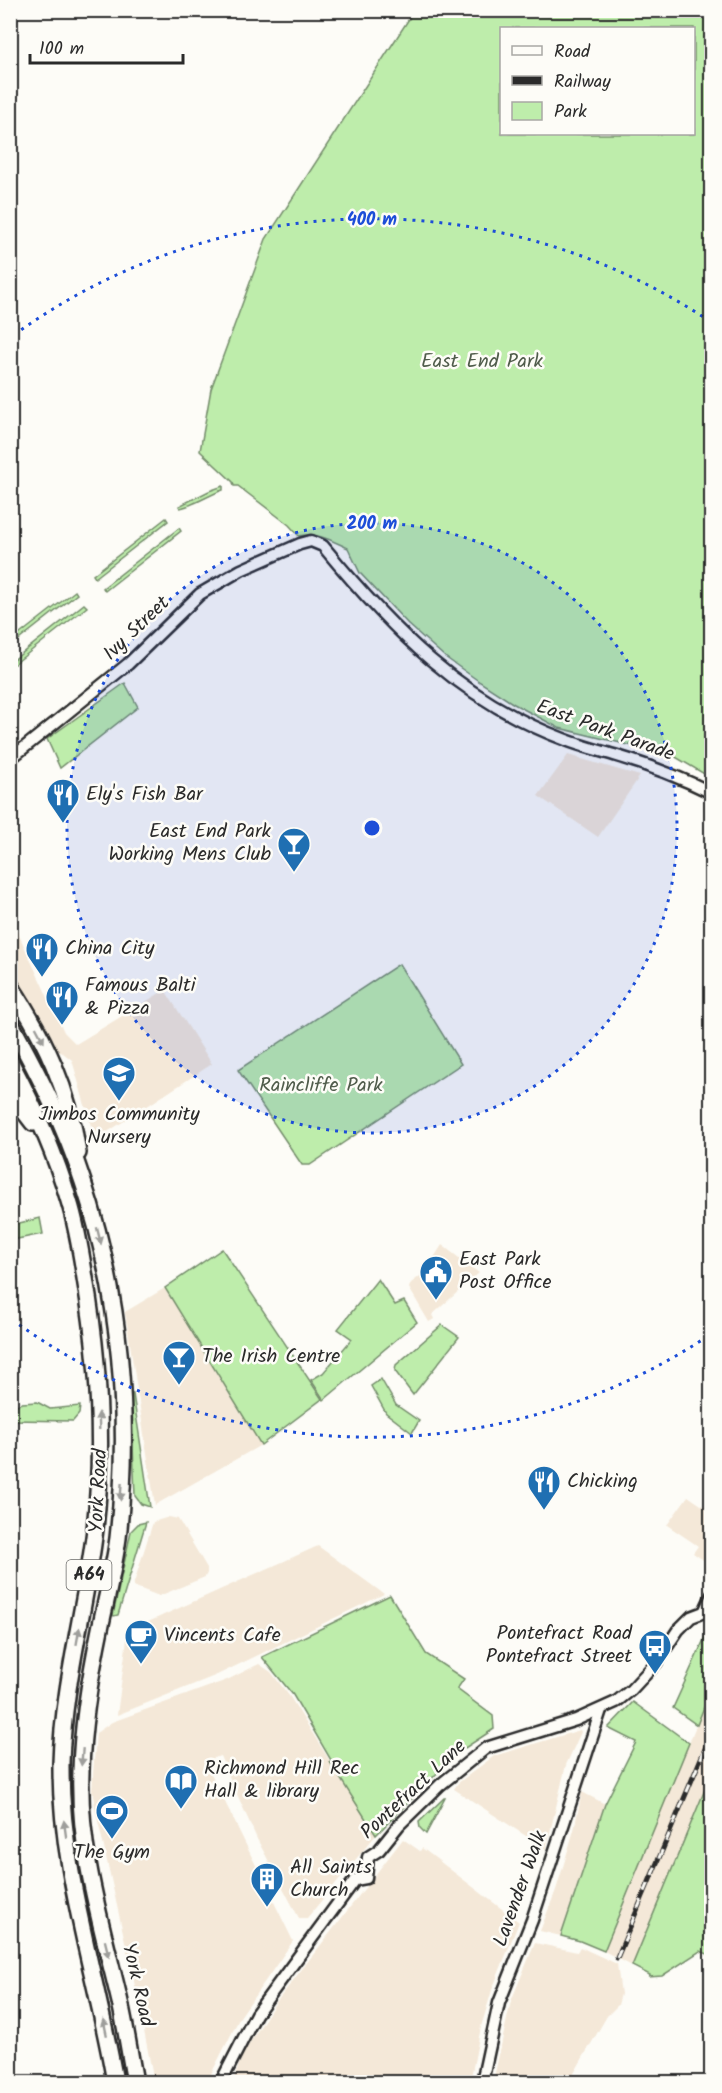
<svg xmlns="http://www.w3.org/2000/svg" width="722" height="2093" font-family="Kalam,sans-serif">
<rect width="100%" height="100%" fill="#fdfcf7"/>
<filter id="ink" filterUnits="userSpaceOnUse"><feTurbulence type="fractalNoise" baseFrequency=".0167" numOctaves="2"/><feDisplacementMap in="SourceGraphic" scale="12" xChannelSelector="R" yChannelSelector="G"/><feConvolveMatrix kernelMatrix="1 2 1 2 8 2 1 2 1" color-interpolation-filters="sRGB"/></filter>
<g filter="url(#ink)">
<g fill="#f4e8d8">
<path d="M568 755 640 776 598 837 538 796Z"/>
<path d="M11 918 64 1032 76 1044 165 990 212 1064 95 1140 72 1060 63 1053 57 1051 11 966Z"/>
<path d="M442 1245 479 1273 432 1315 434 1319 429 1322 409 1288 411 1283 424 1273Z"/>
<path d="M165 1288 261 1445 155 1505 125 1312Z"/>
<path d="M688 1496 704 1507 706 1506 711 1510V1565L693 1553 698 1546 667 1525Z"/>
<path d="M169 1517 178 1519 207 1568V1573L205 1577 159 1596 133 1586 153 1522Z"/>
<path d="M318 1546 384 1594 217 1675 117 1715 128 1631Z"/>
<path d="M259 1664 271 1672 290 1697 376 1835 307 1918H299L257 1839 220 1756 205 1761 293 1941 240 2017 207 2082H154L137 1995 96 1812 92 1790 96 1733 112 1722 227 1680Z"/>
<path d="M711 1689V1775L632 1966 604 1951Z"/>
<path d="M580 1730 581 1732 566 1765 546 1849 454 1789 458 1783 494 1756Z"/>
<path d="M582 1792 605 1804 561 1936 540 1931 556 1890 574 1830Z"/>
<path d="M403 1839 420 1851 422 1848 519 1922 492 1990 481 2027 470 2082H233L242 2055 274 2005Z"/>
<path d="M535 1943 577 1952 580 1947 617 1964 621 1994 618 2005 607 2016 569 2082H493L511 2001Z"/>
</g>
<g fill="#beedab" stroke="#748c6b" stroke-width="1.5" fill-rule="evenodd">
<path d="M414 11 700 10 711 25V778L674 756 559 728 514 704 480 682 445 657 408 624 360 573 348 548C332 541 318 532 299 536L289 525 238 486H234L233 482 200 451 211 389 266 239ZM502 28H694V134H502Z"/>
<path d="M223 486V490C211 494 190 507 180 508L179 506 209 491Z"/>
<path d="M166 518 168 521 95 578 93 575Z"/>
<path d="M179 528 181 531 105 591 103 588Z"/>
<path d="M75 591 77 594 11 646V641Z"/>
<path d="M84 604 87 607 13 665 11 662Z"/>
<path d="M125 683 138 707 60 768 47 739Z"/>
<path d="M399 964 461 1064 310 1165H302L238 1070Z"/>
<path d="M40 1218 43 1234 12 1240 11 1225Z"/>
<path d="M222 1249 322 1399 261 1445 165 1288Z"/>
<path d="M378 1279 395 1305 404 1301 417 1322 324 1400 311 1380 323 1373 352 1339 338 1329Z"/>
<path d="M442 1325 459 1337 413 1395 395 1371 396 1365Z"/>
<path d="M381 1379 396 1405 419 1421 412 1433 386 1413 371 1386Z"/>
<path d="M131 1394H133L150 1507 141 1504 135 1496Z"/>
<path d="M37 1402 50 1409 80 1406 79 1414 73 1421 11 1420V1407L22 1403Z"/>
<path d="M146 1522 118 1615 114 1616 113 1615 131 1531 138 1524Z"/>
<path d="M390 1595 426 1654 464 1679 457 1689 493 1716 494 1729 457 1753 376 1835 330 1762 331 1760 293 1695 262 1657Z"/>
<path d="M711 1624V1689L697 1725 673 1708Z"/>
<path d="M633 1702 689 1743 604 1951 580 1941 561 1936 605 1804 636 1742 608 1728Z"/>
<path d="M711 1775V1965L708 1954 700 1951 662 1976 649 1977 650 1975 632 1966Z"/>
<path d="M444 1798H445L426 1834 420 1828 419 1822Z"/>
</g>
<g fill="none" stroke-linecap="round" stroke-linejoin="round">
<g stroke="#2b2b2b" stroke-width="15">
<g id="minor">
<path d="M10 759 128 664 200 594 241 570 300 544 311 541 323 546C392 630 461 701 566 740 581 746 598 750 614 755 648 765 680 777 712 793"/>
<path d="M705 1610 712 1595"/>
<path d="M221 2082 256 2014 355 1880 366 1878 368 1857 379 1850 399 1825 440 1785 486 1748 576 1720 616 1702 631 1690 656 1663 678 1630 691 1617 712 1609"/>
<path d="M482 2082 499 2003 532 1920 601 1710"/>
</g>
</g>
<g stroke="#2b2b2b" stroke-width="20">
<g id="highway">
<path d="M10 985C45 1038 69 1089 78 1153"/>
<path d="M10 1022C38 1073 65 1126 83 1182 121 1296 131 1419 118 1538 114 1567 107 1596 101 1624 91 1672 82 1722 81 1771 78 1849 102 1926 120 2002 126 2028 130 2056 135 2082"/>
<path d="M10 1061C34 1106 55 1153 69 1201 77 1226 81 1253 85 1278 99 1361 104 1446 95 1529 86 1607 63 1684 61 1763 60 1871 97 1976 115 2082"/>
<path d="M10 1093 33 1123"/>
</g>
</g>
<use href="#minor" stroke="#fdfcf7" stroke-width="10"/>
<use href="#highway" stroke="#fdfcf7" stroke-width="15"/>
<g stroke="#2b2b2b" stroke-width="5">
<path id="rail" d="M617 1958 712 1732"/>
</g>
<use href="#rail" stroke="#fdfcf7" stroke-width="3" stroke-dasharray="9" stroke-linecap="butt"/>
</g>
<defs><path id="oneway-solid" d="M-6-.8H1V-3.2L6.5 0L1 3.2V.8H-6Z" transform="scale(1.5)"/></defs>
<g fill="#9e9e9b">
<use href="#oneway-solid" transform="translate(40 1035) rotate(62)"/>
<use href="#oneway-solid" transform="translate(99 1236) rotate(76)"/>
<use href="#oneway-solid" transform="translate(99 1421) rotate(-92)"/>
<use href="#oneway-solid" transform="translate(121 1492) rotate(94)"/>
<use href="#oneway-solid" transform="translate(78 1636) rotate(-80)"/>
<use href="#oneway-solid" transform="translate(82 1757) rotate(95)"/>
<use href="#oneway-solid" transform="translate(65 1829) rotate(-98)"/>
<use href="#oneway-solid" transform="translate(107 1949) rotate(76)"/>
<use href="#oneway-solid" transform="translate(105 2027) rotate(-102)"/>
</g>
</g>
<circle cx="372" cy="828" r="305" fill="#1d4ed8" fill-opacity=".12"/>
<g fill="none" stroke="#1d4ed8" stroke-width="3" stroke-dasharray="3 6">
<circle cx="372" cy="828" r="305"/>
<path d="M708 1336A609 609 0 0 1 14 1321M14 335A609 609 0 0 1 708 320"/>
</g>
<defs>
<g id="restaurant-pin" transform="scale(1.725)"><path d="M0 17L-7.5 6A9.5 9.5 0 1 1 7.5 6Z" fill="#1f6fb2" stroke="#fdfcf7"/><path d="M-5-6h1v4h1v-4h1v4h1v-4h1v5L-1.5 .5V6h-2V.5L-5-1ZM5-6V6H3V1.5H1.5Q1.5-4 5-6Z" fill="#fff"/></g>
<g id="bar-pin" transform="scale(1.725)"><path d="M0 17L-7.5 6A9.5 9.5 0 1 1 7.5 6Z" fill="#1f6fb2" stroke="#fdfcf7"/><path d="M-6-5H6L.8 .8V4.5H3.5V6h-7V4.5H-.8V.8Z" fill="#fff"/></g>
<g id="school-pin" transform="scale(1.725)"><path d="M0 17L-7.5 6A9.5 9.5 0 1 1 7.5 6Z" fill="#1f6fb2" stroke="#fdfcf7"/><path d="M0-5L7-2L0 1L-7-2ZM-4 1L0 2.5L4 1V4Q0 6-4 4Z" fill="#fff"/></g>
<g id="civic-pin" transform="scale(1.725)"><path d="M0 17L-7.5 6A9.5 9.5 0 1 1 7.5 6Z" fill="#1f6fb2" stroke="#fdfcf7"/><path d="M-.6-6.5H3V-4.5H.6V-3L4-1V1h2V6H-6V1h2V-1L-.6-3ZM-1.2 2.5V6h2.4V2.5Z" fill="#fff"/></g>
<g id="cafe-pin" transform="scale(1.725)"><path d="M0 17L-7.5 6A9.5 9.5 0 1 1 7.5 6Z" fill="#1f6fb2" stroke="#fdfcf7"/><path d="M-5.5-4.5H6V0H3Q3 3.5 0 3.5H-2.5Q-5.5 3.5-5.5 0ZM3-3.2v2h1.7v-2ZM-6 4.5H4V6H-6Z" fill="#fff"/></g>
<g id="bus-pin" transform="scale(1.725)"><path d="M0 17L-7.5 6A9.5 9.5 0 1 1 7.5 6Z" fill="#1f6fb2" stroke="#fdfcf7"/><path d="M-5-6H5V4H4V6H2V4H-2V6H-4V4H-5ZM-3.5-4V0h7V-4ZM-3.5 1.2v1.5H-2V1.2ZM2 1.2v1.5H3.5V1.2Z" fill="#fff"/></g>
<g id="library-pin" transform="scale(1.725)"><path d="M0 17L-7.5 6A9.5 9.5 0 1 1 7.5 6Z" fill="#1f6fb2" stroke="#fdfcf7"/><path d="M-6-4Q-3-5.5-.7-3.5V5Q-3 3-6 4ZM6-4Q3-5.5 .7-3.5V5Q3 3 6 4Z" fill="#fff"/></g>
<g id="stadium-pin" transform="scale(1.725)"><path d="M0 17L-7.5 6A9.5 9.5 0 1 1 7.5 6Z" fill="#1f6fb2" stroke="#fdfcf7"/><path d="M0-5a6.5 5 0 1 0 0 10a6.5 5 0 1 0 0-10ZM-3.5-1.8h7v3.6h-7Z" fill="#fff"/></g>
<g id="building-pin" transform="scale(1.725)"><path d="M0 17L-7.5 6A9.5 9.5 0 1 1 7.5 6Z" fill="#1f6fb2" stroke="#fdfcf7"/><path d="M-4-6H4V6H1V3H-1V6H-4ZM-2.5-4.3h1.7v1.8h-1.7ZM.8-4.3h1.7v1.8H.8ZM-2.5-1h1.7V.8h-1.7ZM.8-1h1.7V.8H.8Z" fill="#fff"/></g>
</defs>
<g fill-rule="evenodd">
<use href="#restaurant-pin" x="63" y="795"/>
<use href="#bar-pin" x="294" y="844"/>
<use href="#restaurant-pin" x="42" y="949"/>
<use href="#restaurant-pin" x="62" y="997"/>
<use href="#school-pin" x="119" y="1073"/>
<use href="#civic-pin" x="436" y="1272"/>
<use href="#bar-pin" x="179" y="1357"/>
<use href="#restaurant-pin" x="544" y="1482"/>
<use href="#cafe-pin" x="141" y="1636"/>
<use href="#bus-pin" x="655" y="1646"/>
<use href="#library-pin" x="181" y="1781"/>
<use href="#stadium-pin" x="112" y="1811"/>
<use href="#building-pin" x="267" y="1879"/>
</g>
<g text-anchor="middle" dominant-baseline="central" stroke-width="5" stroke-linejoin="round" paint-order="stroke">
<rect fill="#fdfcf7" stroke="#6a6a68" stroke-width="1.5" x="66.5" y="1560" width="45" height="30" rx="4.5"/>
<g font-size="18" font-weight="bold" fill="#2b2b2b">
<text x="89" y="1575">A64</text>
</g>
<g font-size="20" fill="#505c4b" stroke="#fdfcf7">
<text x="482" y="362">East End Park</text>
<text x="321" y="1086">Raincliffe Park</text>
</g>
<g font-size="20" fill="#2b2b2b" stroke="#fdfcf7">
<text transform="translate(137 629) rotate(-44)">Ivy Street</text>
<text transform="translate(605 731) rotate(20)">East Park Parade</text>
<text transform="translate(99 1491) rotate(-87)">York Road</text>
<text transform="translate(414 1790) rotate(-43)">Pontefract Lane</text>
<text transform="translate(521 1889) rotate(-70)">Lavender Walk</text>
<text transform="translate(137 1985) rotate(77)">York Road</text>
</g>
<g font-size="20" fill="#2b2b2b" stroke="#fdfcf7" text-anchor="start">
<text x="86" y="795">Ely's Fish Bar</text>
<text x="271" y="832" text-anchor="end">East End Park<tspan x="271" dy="23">Working Mens Club</tspan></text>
<text x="65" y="949">China City</text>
<text x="85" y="986">Famous Balti<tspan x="85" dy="23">&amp; Pizza</tspan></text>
<text x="119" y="1115" text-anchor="middle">Jimbos Community<tspan x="119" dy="23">Nursery</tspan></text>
<text x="459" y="1260">East Park<tspan x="459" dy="23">Post Office</tspan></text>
<text x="202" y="1357">The Irish Centre</text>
<text x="567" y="1482">Chicking</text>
<text x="632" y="1634" text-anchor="end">Pontefract Road<tspan x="632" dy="23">Pontefract Street</tspan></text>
<text x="164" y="1636">Vincents Cafe</text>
<text x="204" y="1769">Richmond Hill Rec<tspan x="204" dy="23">Hall &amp; library</tspan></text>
<text x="112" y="1853" text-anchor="middle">The Gym</text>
<text x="290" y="1868">All Saints<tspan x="290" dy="23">Church</tspan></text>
</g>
</g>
<circle cx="372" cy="828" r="9" fill="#1d4ed8" stroke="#fdfcf7" stroke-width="3"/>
<g font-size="18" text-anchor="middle" font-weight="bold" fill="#1d4ed8" stroke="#fdfcf7" stroke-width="5" stroke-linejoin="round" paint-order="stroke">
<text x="372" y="225">400 m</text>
<text x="372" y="529">200 m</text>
</g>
<rect width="722" height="2093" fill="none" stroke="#fdfcf7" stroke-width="36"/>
<rect x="18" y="18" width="686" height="2057" fill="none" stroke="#2b2b2b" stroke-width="2" filter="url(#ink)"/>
<rect x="500" y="27" width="195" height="108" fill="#fdfcf7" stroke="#a9a8a5" stroke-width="1.5"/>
<rect x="512" y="46" width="30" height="9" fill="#fdfcf7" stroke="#a9a8a5" stroke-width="1.5"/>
<text x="554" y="57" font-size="18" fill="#2b2b2b">Road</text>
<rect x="512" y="76" width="30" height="9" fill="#2b2b2b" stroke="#a9a8a5" stroke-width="1.5"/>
<text x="554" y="87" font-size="18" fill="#2b2b2b">Railway</text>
<rect x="512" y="102" width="30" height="18" fill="#beedab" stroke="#a9a8a5" stroke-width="1.5"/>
<text x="554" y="117" font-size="18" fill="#2b2b2b">Park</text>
<path d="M30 54v9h153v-9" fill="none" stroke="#2b2b2b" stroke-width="3"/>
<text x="39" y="54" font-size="18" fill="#2b2b2b" stroke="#fdfcf7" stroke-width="4.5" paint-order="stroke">100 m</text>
</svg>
